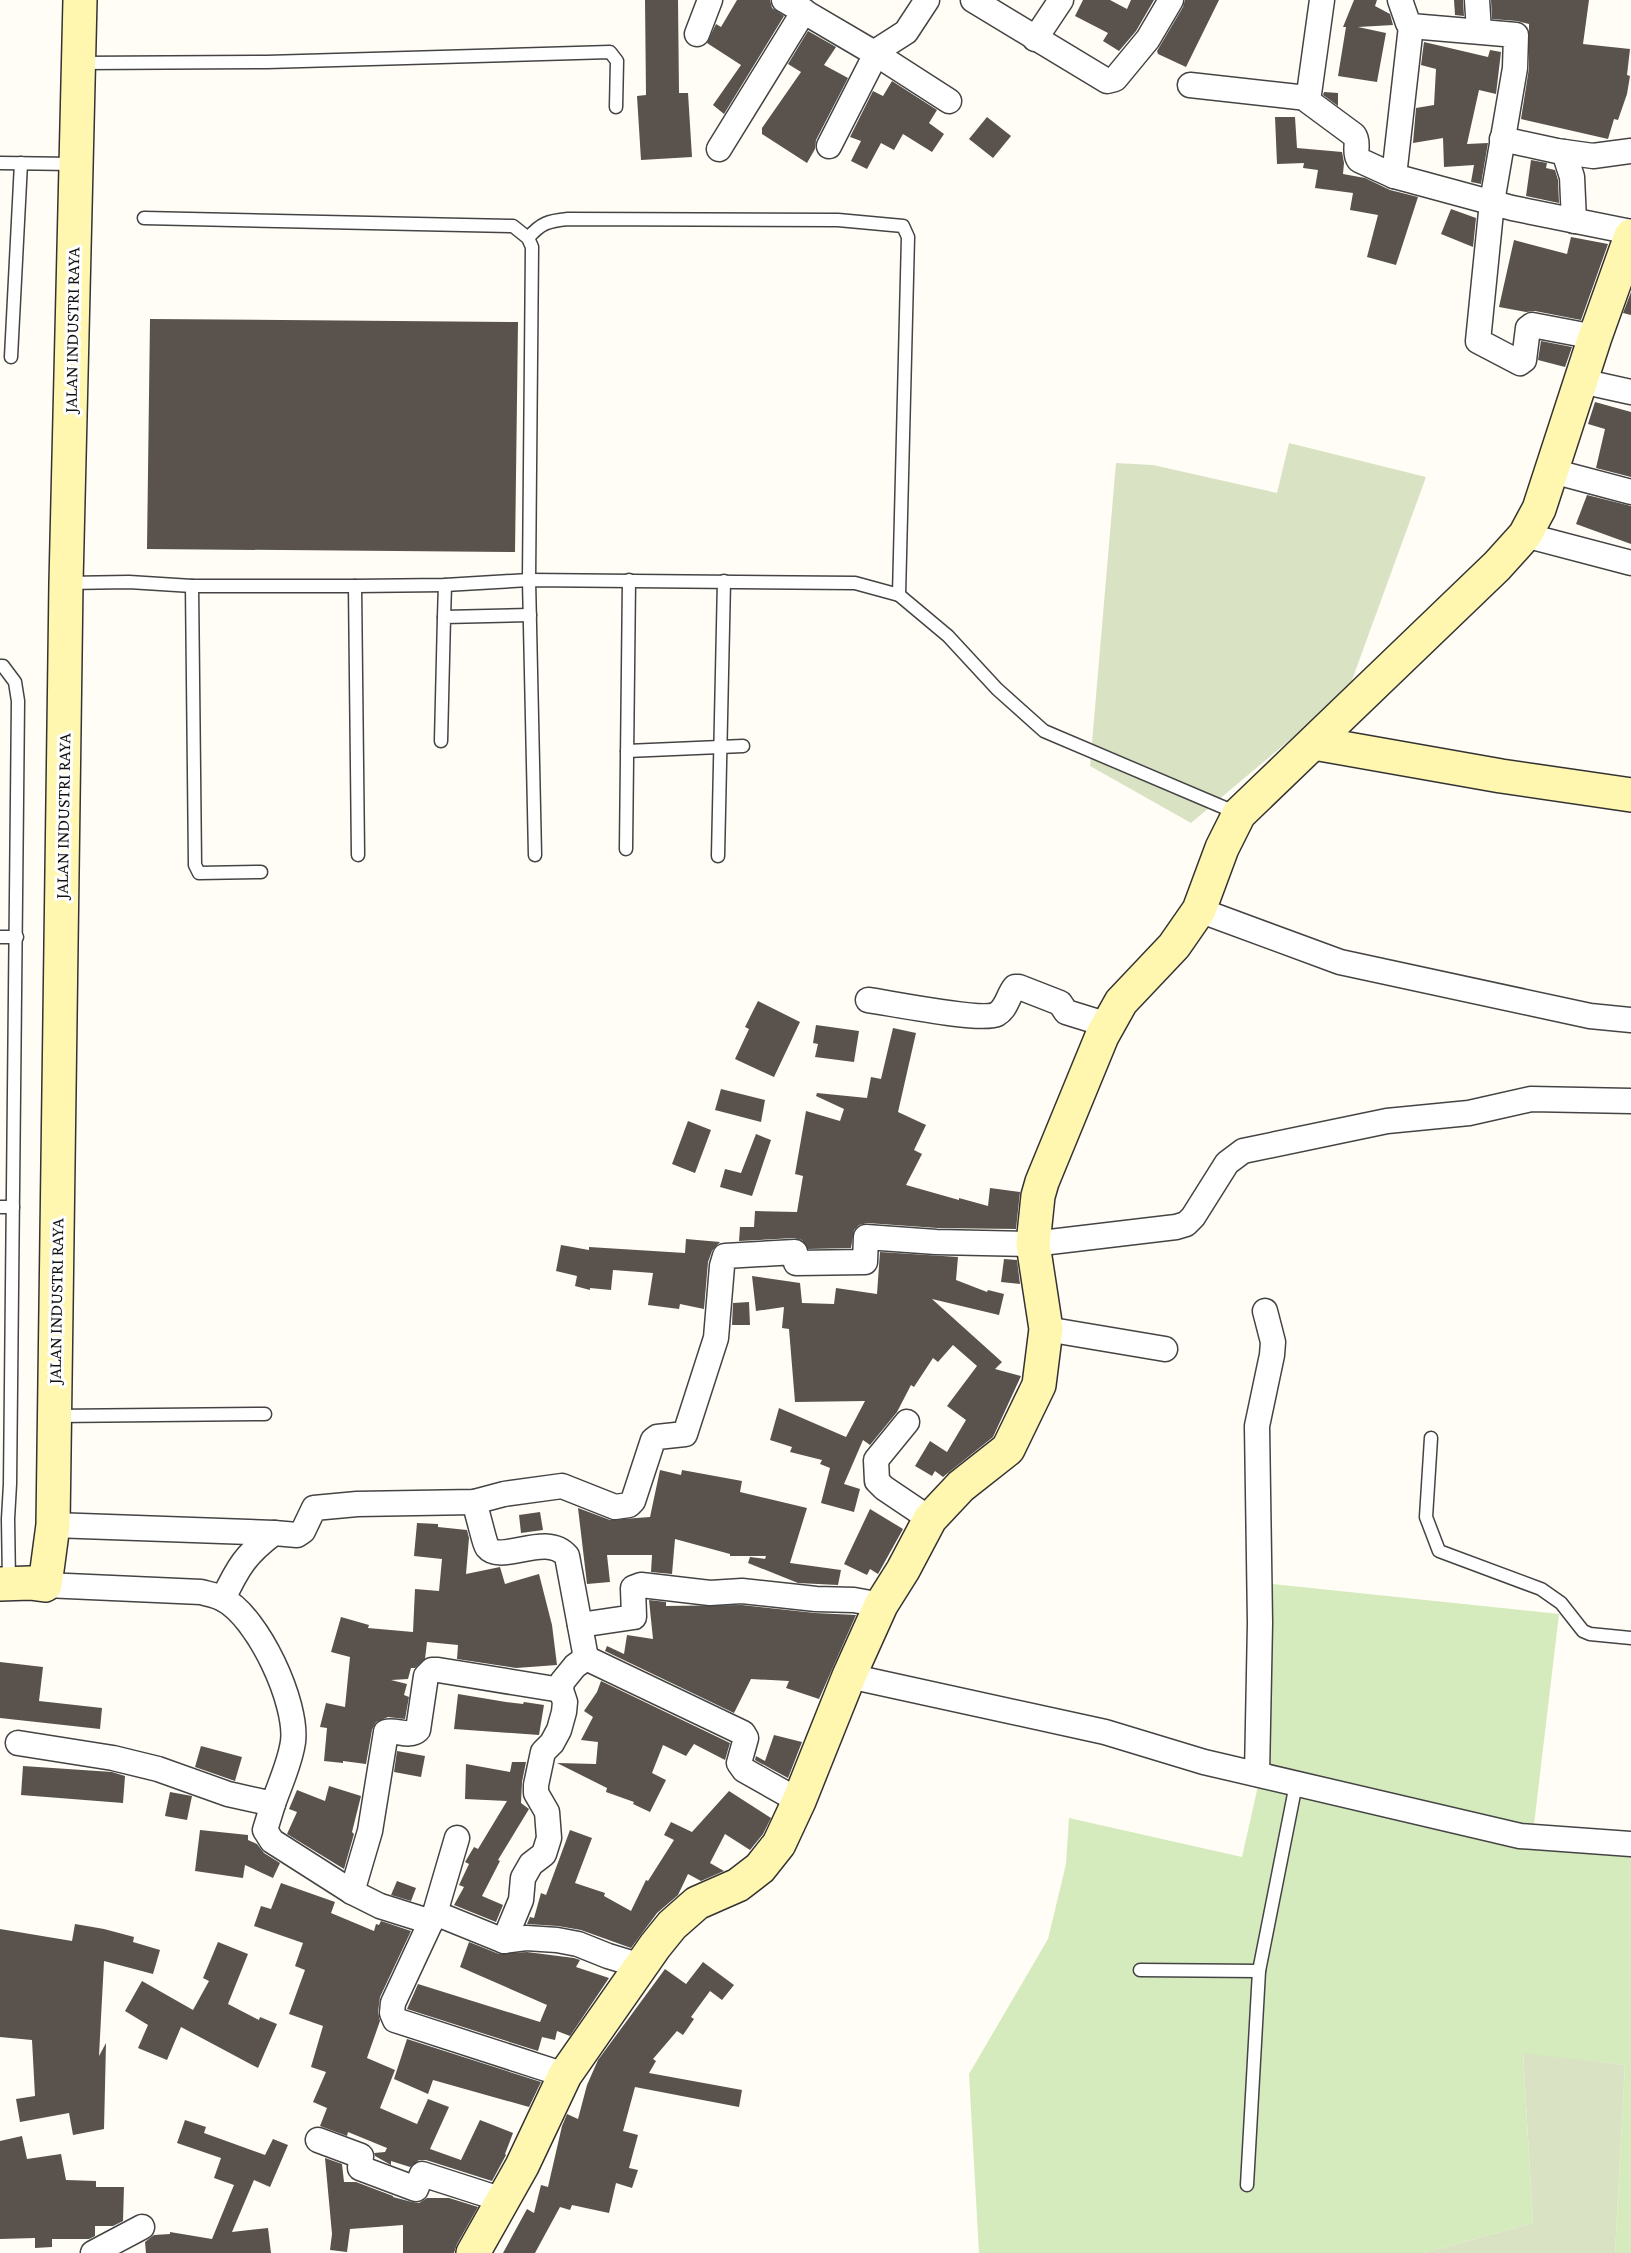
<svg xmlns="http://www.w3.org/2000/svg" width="1631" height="2253" font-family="'Crimson Pro',serif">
<rect width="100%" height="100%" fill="#fffdf5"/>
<path fill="#d5ebbd" d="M1254 1582 1559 1614 1533 1833 1631 1840V2253H1615L1625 2065 1523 2054 1533 2223 1423 2253H979L969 2074 1048 1939 1066 1864 1069 1818 1242 1857 1262 1768Z"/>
<g fill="#d9e3c4">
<path d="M1289 443 1426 477 1348 691 1191 823 1090 766 1116 463 1153 465 1277 493Z"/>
<path d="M1523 2053 1625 2065 1615 2253H1423L1533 2223Z"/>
</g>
<g fill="#5a524d">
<path d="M645 0H678L679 93H688L692 157 641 160 637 96 646 95Z"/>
<path d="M737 0H770L772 8 784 16 724 114 713 105 741 65 707 43 716 24 721 27Z"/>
<path d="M1083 0H1110L1127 9 1131 0H1154L1136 31 1119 51 1103 41 1108 33 1075 16Z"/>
<path d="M1185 0H1219L1186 67 1158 54 1157 51 1183 7Z"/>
<path d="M1354 0H1377L1375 6 1390 14 1393 25 1358 27 1386 33 1377 82 1338 76 1346 27H1343Z"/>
<path d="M1454 0H1463L1464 16 1455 15Z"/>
<path d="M1491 0H1589L1583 44 1630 49 1627 75 1630 76 1627 94 1618 120 1614 119 1608 139 1521 119 1529 68V24L1517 21 1492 19Z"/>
<path d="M808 31 836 47 824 65 848 78 816 140 815 149 807 163 762 134V128L801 72 788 64Z"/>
<path d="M1424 42 1488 57 1490 50 1501 52 1496 94 1479 90 1467 144 1488 143 1481 184 1471 182 1474 165 1444 167 1443 138 1413 143 1416 108 1434 105 1436 69 1421 65Z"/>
<path d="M892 81 937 110 929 123 944 134 932 152 903 134 894 150 881 143 867 169 851 161 861 141 850 137 873 91 883 96Z"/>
<path d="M1324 92 1338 93V106L1323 95Z"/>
<path d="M987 117 1011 136 993 158 969 139Z"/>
<path d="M1275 117H1295L1297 148 1342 152 1344 163 1343 174 1365 178 1390 190 1418 197 1396 265 1367 257 1378 215 1350 210 1353 193 1315 188 1318 170 1303 168 1304 163 1277 164Z"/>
<path d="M1531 160 1547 163 1546 168 1555 170 1558 180 1559 203 1526 196Z"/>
<path d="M1451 209 1476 218 1473 247 1441 234Z"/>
<path d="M1571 237 1608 244 1581 320 1535 311 1526 312 1499 307 1514 240 1567 254Z"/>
<path d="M1631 292V315L1623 313Z"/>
<path d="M150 319 518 322 515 552 147 549Z"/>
<path d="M1541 341 1572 347 1565 367 1538 360Z"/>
<path d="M1595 402 1631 412V477L1596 468 1605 429 1588 424Z"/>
<path d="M1587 495 1631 506V544L1576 524Z"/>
<path d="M758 1001 800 1022 774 1077 735 1059 749 1029 745 1027Z"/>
<path d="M816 1025 859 1031 854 1062 815 1057 818 1044 813 1043Z"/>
<path d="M893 1028 916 1033 898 1112 926 1125 914 1150 922 1154 906 1185 959 1200V1198L988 1206 990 1188 1020 1192 1016 1229 937 1228 867 1223 859 1225 854 1230 851 1248 808 1249 802 1240 794 1238 739 1241 740 1227H754L755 1211 797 1212 803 1176 795 1174 806 1111 840 1121 844 1109 816 1096 817 1093 867 1098 871 1077 881 1079Z"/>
<path d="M721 1089 765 1100 761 1122 715 1110Z"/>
<path d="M688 1121 711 1130 695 1173 672 1164Z"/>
<path d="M756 1134 771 1140 752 1196 720 1187 725 1169 741 1173Z"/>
<path d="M686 1239 720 1242 712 1251 708 1262 704 1309 680 1304 679 1309 648 1305 653 1273 613 1270 611 1290 590 1288V1290L575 1286 577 1276 556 1271 561 1245 589 1250V1247L685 1253Z"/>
<path d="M880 1252 958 1257 956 1280 987 1292 988 1290 1004 1294 999 1315 932 1299 1002 1362 995 1369 1021 1376 993 1437 943 1477 935 1471 932 1476 915 1466 930 1441 947 1452 966 1420 947 1406 977 1366 953 1345 938 1362 933 1358 914 1387 911 1385 897 1412 870 1445 863 1440 844 1484 860 1489 854 1512 821 1503 830 1468 820 1464 822 1460 790 1452 792 1447 770 1440 779 1408 846 1437 865 1401 795 1402 789 1329 782 1328 784 1307 756 1311 752 1276 800 1283 802 1303 834 1304 836 1288 877 1294Z"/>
<path d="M1004 1259 1017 1260 1020 1284 1001 1282Z"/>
<path d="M749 1302 750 1325H732L733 1303Z"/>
<path d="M660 1470 681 1475 682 1470 742 1481 740 1492 807 1508 790 1563 841 1570 838 1585 798 1583 748 1563 750 1557 765 1559 766 1556H730V1554L675 1539 672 1574 651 1572 652 1555H607L610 1582 587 1584 578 1508 610 1520 650 1517Z"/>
<path d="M870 1509 903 1529 878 1574 870 1569 867 1575 844 1564Z"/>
<path d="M540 1512 543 1530 521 1533 519 1515Z"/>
<path d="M417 1523 438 1524V1527L467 1530 469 1538 466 1574 500 1567 505 1584 539 1574 552 1625 557 1665 516 1668 457 1659 458 1645 427 1642 425 1659 415 1668H411L408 1679 391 1680 407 1684 404 1695 409 1697 405 1719 388 1717 376 1722 372 1730 366 1764 343 1761V1763L324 1761 327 1728 320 1727 326 1703 345 1707 350 1657 331 1652 341 1617 369 1625 368 1628 413 1632 415 1589 439 1591 442 1559 414 1556Z"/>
<path d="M649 1600 666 1602V1606L742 1605 815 1613 856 1615 819 1699 786 1688 789 1681 751 1679 734 1713 605 1651 607 1646 624 1654 627 1635 653 1639Z"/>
<path d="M0 1662 43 1667 39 1701 102 1708 100 1729 0 1718Z"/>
<path d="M601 1681 730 1743 725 1760 694 1744 686 1756 663 1745 652 1773 666 1780 650 1812 633 1804 634 1802 606 1792 607 1788 557 1763 596 1764 598 1742 581 1740 593 1717 584 1711 597 1692Z"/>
<path d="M458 1694 506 1702 523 1704 524 1702 544 1705 539 1735 454 1729Z"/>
<path d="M774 1735 802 1742 788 1778 755 1760 756 1756 765 1761Z"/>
<path d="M201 1746 242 1757 235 1781 195 1767Z"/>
<path d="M397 1751 425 1756 421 1777 394 1772Z"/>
<path d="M512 1762H526L522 1782 521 1803 529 1809 498 1860 500 1861 482 1896 503 1905 496 1922 454 1905 464 1887 459 1885 469 1864 465 1862 474 1847 478 1849 507 1801 465 1799 466 1764 510 1772Z"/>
<path d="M23 1766 112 1772 125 1776 123 1803 21 1795Z"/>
<path d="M329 1786 361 1796 352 1832 354 1834 344 1869 287 1834 297 1812 289 1809 297 1790 325 1801Z"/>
<path d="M729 1791 771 1818 763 1834 750 1850 725 1834 710 1863 724 1871 701 1881 688 1874 678 1895 657 1913 631 1948 581 1930 558 1926 527 1924 530 1917 534 1918 541 1893 546 1895 570 1830 592 1838 575 1883 605 1893 604 1896 631 1911 646 1880 648 1881 674 1840 664 1835 671 1822 692 1832Z"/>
<path d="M170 1792 192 1796 187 1820 165 1816Z"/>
<path d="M200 1830 248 1835V1840L257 1844 264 1853 280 1863 273 1878 245 1865 243 1878 195 1871Z"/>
<path d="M397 1881 416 1888 411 1901 391 1895Z"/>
<path d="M281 1883 335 1902 331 1913 374 1931 376 1924 379 1925 381 1921 411 1931 380 1997 378 2012 380 2021 367 2058 395 2070 380 2108 417 2124 428 2099 449 2107 430 2149 461 2160 480 2120 513 2133 505 2154 506 2155 492 2181 426 2160H419L410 2167 391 2161V2165L375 2156 374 2153 385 2152 387 2148 348 2132 347 2136 320 2126 327 2108 313 2102 326 2072 311 2067 323 2026 289 2014 305 1970 295 1966 303 1943 254 1926 261 1906 271 1909Z"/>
<path d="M75 1924 104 1929 134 1937 133 1942 160 1950 153 1974 104 1961 99 2056 106 2043 104 2129 73 2135 69 2113 20 2122 16 2099 35 2096 32 2040 0 2037V1929L72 1941Z"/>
<path d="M218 1942 248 1954 228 2004 259 2020 260 2017 277 2024 258 2068 181 2027 167 2060 138 2048 148 2025 125 2011 142 1981 193 2010 209 1981 203 1978Z"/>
<path d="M469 1942 499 1954 527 1952 574 1958 580 1960 576 1967 609 1978 570 2036 557 2031 555 2040 542 2037 538 2051 407 2009 418 1984 540 2022 547 2005 460 1967Z"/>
<path d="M703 1962 734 1985 722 2000 710 1991 691 2017 694 2019 683 2035 677 2031 653 2059 656 2061 649 2073 742 2090 739 2107 635 2087 623 2131 638 2135 629 2168 638 2170 632 2188 616 2183 609 2213 572 2205 570 2210 560 2207 535 2253H503L527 2209 534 2213 541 2185 548 2187 562 2126 567 2114 578 2119 587 2085 598 2060 665 1969 686 1984Z"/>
<path d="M407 2039 541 2082 529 2107 433 2080 428 2094 394 2079Z"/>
<path d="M185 2120 206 2127 204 2133 265 2155 273 2139 288 2145 270 2187 254 2180 232 2232 268 2228 271 2253H146L145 2242 154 2235 170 2234V2232L212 2239 234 2185 214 2178 221 2158 177 2143Z"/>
<path d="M22 2136 27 2159 61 2154 66 2180 96 2181V2187H124L123 2221 113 2226H95V2236L89 2239H52V2247L35 2248V2238L0 2239V2141Z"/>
<path d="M325 2158 342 2164 344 2182H356L393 2196V2197L412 2202 419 2203 427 2198H449L478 2207 457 2244 454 2253H403V2225L350 2229 347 2252 330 2250 332 2234Z"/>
</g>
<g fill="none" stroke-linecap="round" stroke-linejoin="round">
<g stroke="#444" stroke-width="15">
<g id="lane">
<path d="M80 63 267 62 610 52 617 61 616 107"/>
<path d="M0 163 74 164"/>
<path d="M144 218 513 226 528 238 532 247 529 580 535 855"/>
<path d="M528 238C541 223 548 221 568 219L838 220 903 226 908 237 899 595"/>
<path d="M11 357 21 163"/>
<path d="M67 583 129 582 192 586H355L445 585 529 580 855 583 899 595 948 636 997 689 1044 731 1237 813"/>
<path d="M192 586 195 865 199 873 261 872"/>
<path d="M355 586 358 855"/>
<path d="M444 617 445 585"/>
<path d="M0 666H3L15 682 18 701 10 1484 8 1519 9 1582"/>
<path d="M441 741 444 617 530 615"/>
<path d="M627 751 743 746"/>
<path d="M626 849 629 580"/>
<path d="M718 856 724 581"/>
<path d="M0 937H17"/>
<path d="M0 1207H13"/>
<path d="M55 1416 265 1414"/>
<path d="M1431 1438 1426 1517 1439 1551 1541 1589 1561 1603 1583 1631 1590 1634 1631 1638"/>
<path d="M1140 1970 1259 1971"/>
<path d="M1247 2185 1259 1971 1296 1784"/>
</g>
</g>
<g stroke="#444" stroke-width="27">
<g id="street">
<path d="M784 0 876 54 949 101"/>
<path d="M973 0 1107 81 1115 79 1148 39 1171 0"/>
<path d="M1322 0 1308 101 1354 135C1360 143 1353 152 1359 160L1394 176 1512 208 1631 232"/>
<path d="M1400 0 1408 23 1411 26 1516 35 1515 68 1492 202 1478 341 1520 363 1524 360 1528 328 1532 325 1595 337"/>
<path d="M1477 0 1479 31"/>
<path d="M697 34 710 0"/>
<path d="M1035 39 1061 0"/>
<path d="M1190 85 1307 98"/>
<path d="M1502 139 1557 151 1593 156 1631 151"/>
<path d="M829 146 878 50 906 32 927 0"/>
<path d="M719 149 804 11"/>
<path d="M1564 152 1572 177 1574 221"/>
<path d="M1394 176 1411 26"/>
<path d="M1581 381 1631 392"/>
<path d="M1552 471 1631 492"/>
<path d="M1525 535 1631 563"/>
<path d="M1199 910 1340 962 1590 1016 1631 1020"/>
<path d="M868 1000C890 1003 982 1022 997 1014 1007 1008 1008 995 1015 987H1019L1060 1003 1066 1012 1108 1025"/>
<path d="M1046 1329 1165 1349"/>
<path d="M907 1422 876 1460 877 1481 884 1488 930 1519"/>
<path d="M474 1502C477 1510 485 1545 487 1547 501 1565 546 1531 567 1556L586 1658 575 1666 562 1682 561 1690 565 1702 564 1712 559 1730 552 1743 543 1752 536 1785V1793L547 1812 549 1838 544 1854 531 1864 523 1878 521 1900 504 1941"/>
<path d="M53 1525 274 1533"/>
<path d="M223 1599C238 1567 246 1554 274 1533L297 1535 303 1531 314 1508 357 1504 474 1502 504 1494 562 1486 615 1507 629 1505 633 1501 653 1440 657 1437 685 1434 716 1338 722 1266 725 1256 795 1252 796 1263 865 1262 866 1237 936 1242 1033 1244 1176 1227 1186 1224 1193 1217 1227 1163 1243 1151 1387 1121 1469 1113 1531 1099 1631 1101"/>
<path d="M580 1625 634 1617 633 1588 641 1585 710 1593 742 1591 816 1599 854 1600 881 1605"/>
<path d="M586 1658 743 1733 746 1738 739 1763 744 1770 799 1801"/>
<path d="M849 1676 1105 1732 1204 1762 1520 1836 1631 1844"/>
<path d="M18 1743 113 1758 158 1769 228 1794 273 1804C280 1784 290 1763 293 1742 298 1703 258 1617 223 1599 216 1595 208 1594 201 1592L45 1585"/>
<path d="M1257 1774 1260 1623 1257 1426 1272 1355 1273 1342 1265 1311"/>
<path d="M273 1804 265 1830 272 1841 352 1892 380 1906 431 1922"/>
<path d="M457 1838 435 1913 393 2003 392 2013 395 2020 565 2075"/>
<path d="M352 1892 370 1831 386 1732C396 1729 409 1738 418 1730L426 1676 432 1670H438L561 1690"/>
<path d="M435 1913 504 1941 526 1938 557 1940 578 1944 608 1956 641 1966"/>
<path d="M318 2140 361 2156 360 2168 416 2189 422 2174 503 2200"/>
<path d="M93 2253 142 2227"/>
</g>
</g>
<g stroke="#333" stroke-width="36">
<g id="secondary">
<path d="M1314 743 1501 776 1631 795"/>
<path d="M0 1584 30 1583 45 1585 53 1525 66 583 80 0"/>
<path d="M473 2253 522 2166 565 2075 655 1946 672 1925 697 1903 738 1885 760 1868 779 1844 799 1801 849 1676 881 1605 903 1570 930 1519 961 1486 1008 1449 1039 1385 1046 1329 1033 1244 1038 1196 1042 1182 1102 1036 1121 1002 1174 946 1199 910 1222 848 1239 814 1497 566 1525 535 1539 509 1595 337 1631 236"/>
</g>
</g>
<use href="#lane" stroke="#fff" stroke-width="12"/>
<use href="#street" stroke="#fff" stroke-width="24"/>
<use href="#secondary" stroke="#fff6b0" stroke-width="33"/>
</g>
<g text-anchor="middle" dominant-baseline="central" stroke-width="6" stroke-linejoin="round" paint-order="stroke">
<g font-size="18" fill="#111" stroke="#fff">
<text transform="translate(72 330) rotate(-89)">JALAN INDUSTRI RAYA</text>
<text transform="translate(63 816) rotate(-89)">JALAN INDUSTRI RAYA</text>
<text transform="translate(56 1301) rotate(-89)">JALAN INDUSTRI RAYA</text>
</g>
</g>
</svg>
